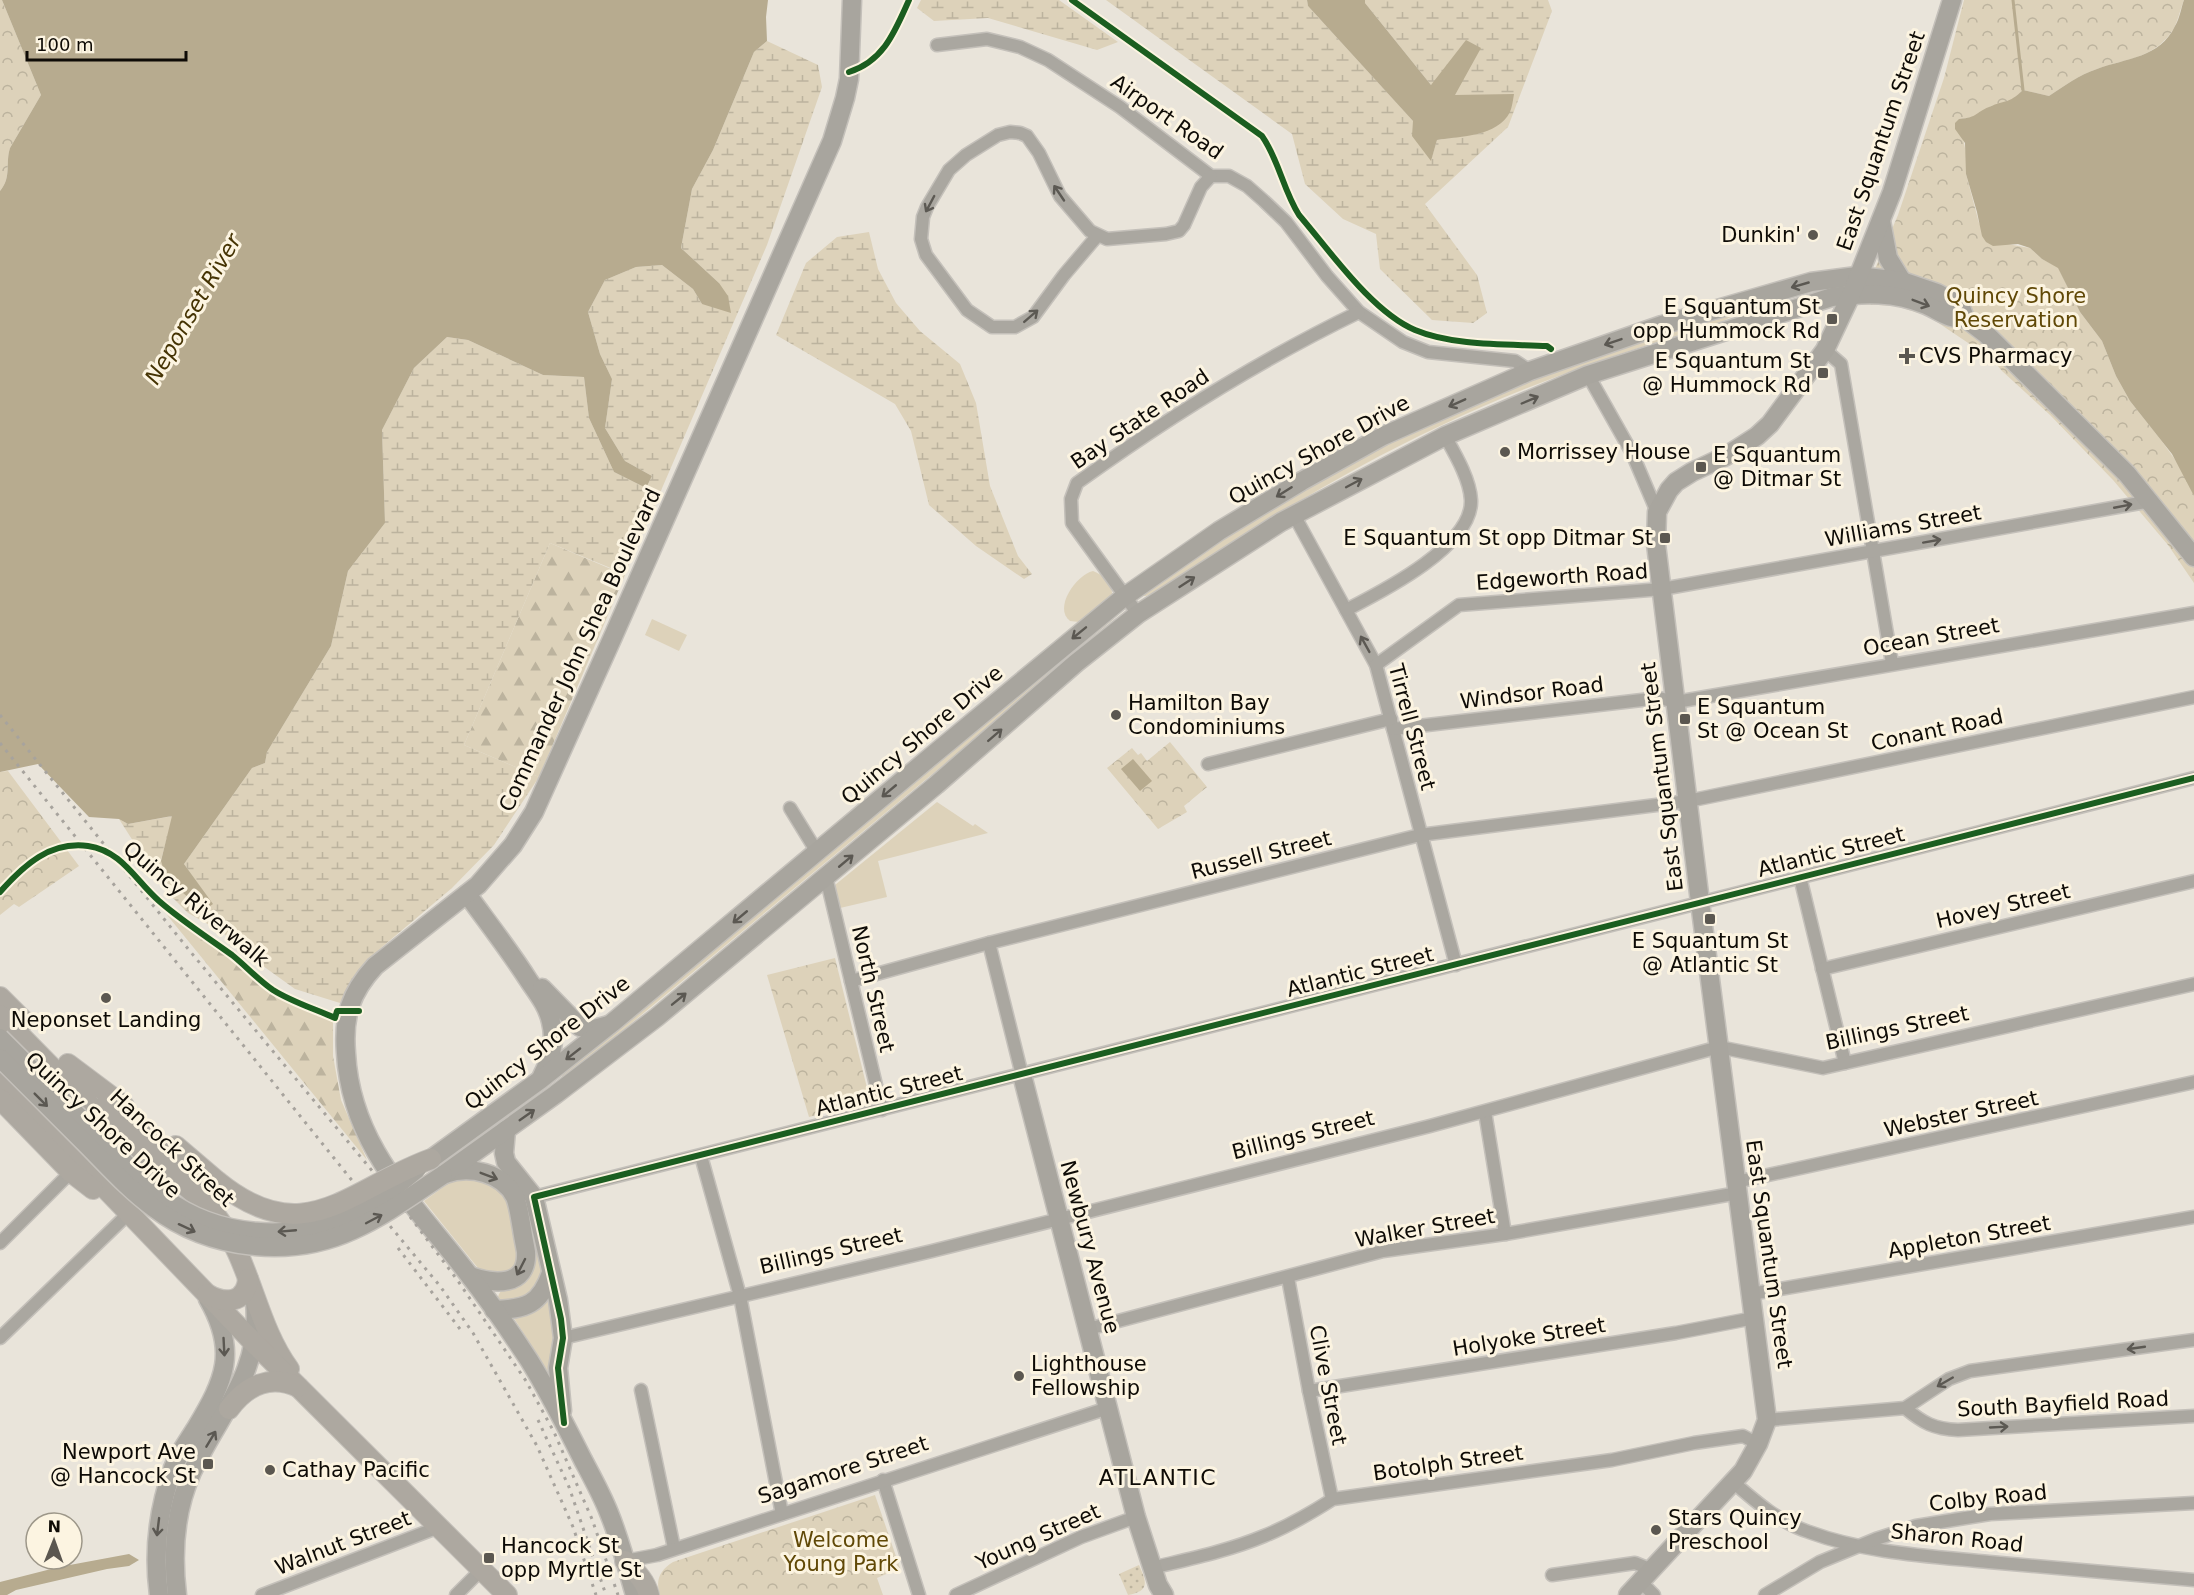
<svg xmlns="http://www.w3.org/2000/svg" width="2194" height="1595" font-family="'DejaVu Sans',sans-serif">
<defs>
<pattern id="forest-firs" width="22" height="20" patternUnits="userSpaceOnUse" patternTransform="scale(1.5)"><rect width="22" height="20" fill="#ddd2ba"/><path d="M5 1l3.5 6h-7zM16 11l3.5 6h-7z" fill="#bcb39e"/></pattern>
<pattern id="wetland-marsh" width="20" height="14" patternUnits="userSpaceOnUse" patternTransform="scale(1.5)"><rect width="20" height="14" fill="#ddd2ba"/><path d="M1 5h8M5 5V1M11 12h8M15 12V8" fill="none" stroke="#bcb39e"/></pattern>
<pattern id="park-crowns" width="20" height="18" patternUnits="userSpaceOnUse" patternTransform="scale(1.5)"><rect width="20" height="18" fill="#ddd2ba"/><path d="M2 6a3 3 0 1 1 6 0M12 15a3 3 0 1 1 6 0" fill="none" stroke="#bcb39e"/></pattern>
<pattern id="garden-dots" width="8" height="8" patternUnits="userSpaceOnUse" patternTransform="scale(1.5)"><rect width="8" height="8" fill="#ddd2ba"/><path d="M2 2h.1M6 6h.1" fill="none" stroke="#bcb39e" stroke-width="1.8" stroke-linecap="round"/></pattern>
</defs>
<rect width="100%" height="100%" fill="#e9e4da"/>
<g fill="#ddd2ba">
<path d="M1830 286 1737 314 1721 322C1625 351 1530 383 1440 426 1342 472 1251 529 1162 589L1146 596H1141C1251 516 1369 448 1494 395 1515 386 1536 376 1557 368 1646 335 1738 311 1830 286Z"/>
<path d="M1093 571C1102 574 1113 585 1112 595L1082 620 1079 622 1070 621C1053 608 1076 575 1093 571Z"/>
<path d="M1112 617 1114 619 1059 664 1046 680 564 1079 560 1074Z"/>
<path d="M652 619 687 635 679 651 645 635Z"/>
<path d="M937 802 973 826 975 824 988 833 878 861 887 897 840 908 835 885Z"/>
<path d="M459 1179 483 1180 506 1194 520 1255 516 1265 508 1273H482L424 1201 449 1183Z"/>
<path d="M523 1206H528L544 1273 531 1298 504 1305 498 1297C501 1287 508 1286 517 1283Z"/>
<path d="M548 1292 553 1318 554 1381 512 1315Z"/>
</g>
<g fill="url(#forest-firs)">
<path d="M550 543 625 575 539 777 464 745Z"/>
<path d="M167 915 228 956 269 992 333 1019V1056L341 1100 367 1160Z"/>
</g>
<g fill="url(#wetland-marsh)">
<path d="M921 0H1059L1118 42 1097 50 988 18 934 21 917 8Z"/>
<path d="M1106 0H1307L1308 6 1414 122 1431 160 1437 140 1482 133 1454 95 1480 48 1431 85 1365 3V0H1548L1552 11 1508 127 1425 204 1477 275 1487 313 1473 323 1432 320 1380 269 1376 234 1343 219 1305 184 1292 134Z"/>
<path d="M767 41 818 65 822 87 767 245 625 574 550 543 464 745 539 777 494 845 452 888 382 947 356 973 340 1003 295 989 252 958 222 932 188 913 163 888 119 819 128 824 173 816 161 860 212 904 184 864 252 768 265 763 267 752 331 646 348 571 385 523 382 430 414 368 447 337 468 340 543 375 584 377 589 418 614 472 646 488 652 476 625 461 605 428 612 379 600 354 588 312 605 280 636 267 662 265 693 289 702 304 719 283 681 248 692 189 713 150 754 52Z"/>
<path d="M869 232 878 269 896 303 920 331 960 364 976 403 990 486 1018 556 1032 574 1024 579 976 546 929 505 911 431 895 404 776 335 806 263 837 237Z"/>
</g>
<g fill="url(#park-crowns)">
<path d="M0 0H2L41 95 10 148C5 164 12 177 0 191Z"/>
<path d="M1964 0H2184C2179 12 2178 24 2170 34 2151 59 2124 59 2097 69 2079 75 2064 86 2049 96L2023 90 2010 102 1991 106 1976 117 1959 119 1966 153V174L1979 223 2007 244 2030 248 2042 259 2058 267 2080 312 2102 341 2116 376 2130 401 2161 440 2181 468 2194 496V583L2168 545 2113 480 2050 415 2002 371 1992 359 1928 316 1896 306 1860 304 1898 215 1944 78Z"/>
<path d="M1170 742 1207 787 1184 806 1187 812 1158 829 1107 768 1132 748 1138 755 1141 753 1147 761Z"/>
<path d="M8 771 79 866 19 907 14 904 0 915V772Z"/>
<path d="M835 958 869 1096 862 1103 809 1117 767 975Z"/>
<path d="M875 1495 900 1568 877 1578 883 1595H660C655 1580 660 1570 673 1562Z"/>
</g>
<path fill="url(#garden-dots)" d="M1139 1565C1146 1581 1151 1591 1128 1595L1119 1574Z"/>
<g fill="#b7ab8f">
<path d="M2 0H768L766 17 767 41 754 52 713 150 692 189 681 248 719 283 728 296 731 313 702 304 693 289 662 265 636 267 605 280 588 312 600 354 612 379 605 428 625 461 652 476 646 488 614 472 589 418 584 377 543 375 468 340 447 337 414 368 382 430 385 523 348 571 331 646 267 752 265 763 252 768 184 864 213 904 204 910 167 880 161 861 172 816 128 824 119 819 89 817 38 764 0 772V191C12 177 5 164 10 148L41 95Z"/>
<path d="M1307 0H1365V3L1431 85 1466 40 1481 48 1455 95 1514 94C1513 100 1512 107 1510 112 1497 137 1461 136 1437 140L1431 161 1412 136 1413 121 1308 6Z"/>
<path d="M2184 0H2194V496L2172 454 2130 401 2116 376 2102 341 2080 312 2058 268 2042 259 2030 248 2018 244 1993 246 1986 242 1982 236 1977 212 1966 174 1965 143 1955 129V123L1959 119C1979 117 1974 113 1989 107 2007 99 2007 105 2023 90L2049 96C2064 86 2079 75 2097 69 2126 58 2160 58 2175 26 2180 18 2181 8 2184 0Z"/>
<path d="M1133 759 1152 781 1140 791 1121 769Z"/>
<path d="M129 1554 139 1560 129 1566 107 1569 16 1590 7 1595H0V1582L59 1567Z"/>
</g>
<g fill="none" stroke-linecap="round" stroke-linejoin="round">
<path stroke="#b7ab8f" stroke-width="3" d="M2013 0 2023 90"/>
<g stroke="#c4c0ba" stroke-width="15">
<g id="street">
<path d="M937 45 987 39 1020 47 1048 60 1120 107 1211 176H1229L1247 186 1264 201 1286 222 1327 276 1359 312 1403 342 1428 352 1515 361 1530 371"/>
<path d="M1098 235 1064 275 1033 317 1015 327H992L967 310 926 255 921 239 923 217 927 207 949 170 966 155 998 135 1010 132 1020 133 1027 136 1039 153 1060 196 1090 231 1107 239 1166 234 1179 231 1184 225 1201 187 1211 176"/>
<path d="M1825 350 1841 364 1892 663"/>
<path d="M1588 375 1632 453 1657 512"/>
<path d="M1294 515 1376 665 1456 965"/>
<path d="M1346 610C1381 592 1473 546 1471 500 1470 479 1455 454 1445 436"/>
<path d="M1138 614 1072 523 1071 499 1077 483C1167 418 1260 360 1359 312"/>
<path d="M1376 665 1459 605 1662 589 2151 501"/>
<path d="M1393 729 1659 698 1676 702 2194 613"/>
<path d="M1208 764 1391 719"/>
<path d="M790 808 817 852"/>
<path d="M826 877 882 1110"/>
<path d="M1800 877 1845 1063"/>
<path d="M989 943 1022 1075"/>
<path d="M1822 969 2194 881"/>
<path d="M851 981 989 943 1420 835 1688 801 2194 697"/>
<path d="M1485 1112 1505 1234"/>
<path d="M701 1156 740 1296 782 1514"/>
<path d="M1736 1182 2194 1082"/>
<path d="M534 1197 2194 778"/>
<path d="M0 1243 71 1172"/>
<path d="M1288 1278 1309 1391 1332 1499"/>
<path d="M1751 1294 2194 1217"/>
<path d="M1088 1329 1383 1251 1505 1234 1738 1193"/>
<path d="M0 1338 129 1213"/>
<path d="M563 1338 932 1251 1430 1126 1719 1047 1823 1068 2194 984"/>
<path d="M641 1390 674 1548"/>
<path d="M1309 1391 1676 1333 1754 1318"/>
<path d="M1905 1408C1923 1423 1934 1429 1958 1430L2194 1416"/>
<path d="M1767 1420 1905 1408 1949 1379 1970 1371 2194 1340"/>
<path d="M883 1480 919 1595"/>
<path d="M1733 1482C1756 1502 1779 1522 1809 1532 1866 1553 1928 1556 1989 1562 2057 1568 2126 1574 2194 1580"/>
<path d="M625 1561 657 1555 1108 1408"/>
<path d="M1152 1568C1189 1559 1228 1551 1264 1536 1289 1526 1311 1513 1333 1499L1612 1460 1694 1443 1743 1436 1758 1444"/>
<path d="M1552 1575 1635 1563 1652 1570"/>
<path d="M1641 1582 1654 1595"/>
<path d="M262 1595 439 1527"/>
<path d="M456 1595 481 1570"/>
<path d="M956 1595 1081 1537 1136 1517"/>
<path d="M1765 1595 1820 1562 1876 1539 1916 1526 1990 1514 2194 1503"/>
</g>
</g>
<g stroke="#c4c0ba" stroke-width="21">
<g id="secondary">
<path d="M1881 221 1888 258 1902 281"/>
<path d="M467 894C488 923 510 951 529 981 538 994 548 1007 551 1022 556 1042 551 1058 542 1076"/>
<path d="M542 988 580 1027 594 1029 609 1025"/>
<path d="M1022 1075 1136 1517 1158 1585 1164 1595"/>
<path d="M506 1130 504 1153 506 1162 534 1197 558 1300 563 1338 558 1368 562 1411"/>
<path d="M431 1159 540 1080 612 1023 934 754 1124 597 1219 531 1302 481 1383 436 1530 371 1662 325 1811 282 1857 276 1902 281 1937 293 1960 305 1965 318 1986 334 2127 474 2194 557"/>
<path d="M445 1174C470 1165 503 1173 515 1197 519 1207 520 1219 522 1229 523 1237 525 1245 526 1252 528 1288 493 1284 470 1276"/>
<path d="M443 1175 556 1094 657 1017 936 785 1076 663 1138 614 1281 522 1445 436 1588 375 1832 297C1865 293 1894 292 1926 305 1938 310 1951 321 1965 318"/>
<path d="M494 1310C526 1309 540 1305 551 1273"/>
<path d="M159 1595C153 1551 158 1510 173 1468 178 1454 188 1441 196 1428 225 1380 238 1351 208 1299"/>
<path d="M177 1595C172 1554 175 1510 192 1472 219 1413 262 1374 255 1302"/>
<path d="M635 1595C627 1567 620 1540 609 1513 602 1495 592 1477 583 1460 566 1426 549 1392 529 1360 510 1331 490 1302 469 1275 415 1204 351 1148 346 1053 343 1017 350 993 375 966L478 885 513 845 534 812 612 639 832 141 845 98 849 79 852 0"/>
<path d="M1628 1595 1743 1471 1758 1444 1767 1420 1700 902 1656 544 1657 512 1669 490 1676 482 1692 472 1726 456 1757 436 1770 424 1825 350 1851 295 1892 192 1952 0"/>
</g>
</g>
<g stroke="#c4c0ba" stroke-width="22">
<g id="primary">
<path d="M0 997 24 1021"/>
<path d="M0 1015C43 1058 85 1103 130 1143 158 1168 194 1187 217 1217 251 1262 256 1324 289 1369"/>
<path d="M68 1064 124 1106"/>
<path d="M0 1079 253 1342 507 1595"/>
<path d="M0 1099 71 1172 93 1189"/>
<path d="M107 1103 168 1155 192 1180"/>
<path d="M176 1146 217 1181"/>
<path d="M207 1294C224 1304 246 1304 248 1279"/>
<path d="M229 1409C246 1386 270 1374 298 1387"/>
<path d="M625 1561C636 1572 645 1580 649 1595"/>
</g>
</g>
<use href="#street" stroke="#aaa7a0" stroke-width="12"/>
<use href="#secondary" stroke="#a8a59e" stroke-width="18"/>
<use href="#primary" stroke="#ada8a0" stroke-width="20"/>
<g stroke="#a7a39d" stroke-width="3" stroke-dasharray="3 6" stroke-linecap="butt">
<path d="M0 715 189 950 408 1214 458 1281 526 1381 554 1432 592 1519 618 1595"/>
<path d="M0 743 350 1178 440 1286 473 1333 537 1446 573 1527 596 1595"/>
<path d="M398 1248 460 1329"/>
<path d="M538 1420 569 1487 606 1595"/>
</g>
<g stroke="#c4c0ba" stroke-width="21" stroke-linecap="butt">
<g id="secondary-bridge">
<path d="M0 1038C31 1069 63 1101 94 1132 116 1154 138 1178 163 1197 218 1238 293 1243 354 1214 377 1202 397 1185 417 1169"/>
<path d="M0 1058C28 1086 56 1114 84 1142 107 1165 128 1189 154 1208 210 1250 290 1259 353 1230 386 1215 414 1194 443 1175"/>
</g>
</g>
<g stroke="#c4c0ba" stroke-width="22" stroke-linecap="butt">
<path id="primary-bridge" d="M217 1181C305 1253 348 1189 431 1159"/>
</g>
<use href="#secondary-bridge" stroke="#a8a59e" stroke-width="18"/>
<use href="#primary-bridge" stroke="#ada8a0" stroke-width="20"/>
<g stroke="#fcf4e1" stroke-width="10">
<g id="cycleway">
<path d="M1072 0 1262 136C1279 160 1283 190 1299 215 1330 251 1372 312 1415 330 1453 346 1506 344 1547 346L1551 349"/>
<path d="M849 72C884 61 895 31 909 0"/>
<path d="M0 892C24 865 50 841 88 846 122 851 135 880 159 901 182 921 207 937 232 955 246 966 258 980 273 990 292 1002 315 1009 335 1018L337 1011H359"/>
<path d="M564 1423 558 1368 563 1338 561 1319 534 1197 2194 778"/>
</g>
</g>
<use href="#cycleway" stroke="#1b5e20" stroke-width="6"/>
</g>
<defs><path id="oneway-shaft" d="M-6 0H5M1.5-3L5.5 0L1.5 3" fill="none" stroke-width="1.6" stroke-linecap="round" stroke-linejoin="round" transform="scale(1.5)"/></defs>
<g stroke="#5c5953">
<use href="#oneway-shaft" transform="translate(1059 193) rotate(-124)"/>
<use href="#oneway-shaft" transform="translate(930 204) rotate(118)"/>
<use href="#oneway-shaft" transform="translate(1031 316) rotate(-41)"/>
<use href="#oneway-shaft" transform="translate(2123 506) rotate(-11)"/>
<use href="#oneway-shaft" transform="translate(1932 541) rotate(-10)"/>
<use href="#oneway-shaft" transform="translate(1365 644) rotate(-119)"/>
<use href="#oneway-shaft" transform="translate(2136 1348) rotate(172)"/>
<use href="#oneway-shaft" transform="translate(1945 1382) rotate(150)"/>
<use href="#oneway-shaft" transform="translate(1999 1427) rotate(-3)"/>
</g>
<g stroke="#5b5852">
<use href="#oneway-shaft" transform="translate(1800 285) rotate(164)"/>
<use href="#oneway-shaft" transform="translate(1921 303) rotate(21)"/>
<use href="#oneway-shaft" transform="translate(1613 342) rotate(161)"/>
<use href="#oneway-shaft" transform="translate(1530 400) rotate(-23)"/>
<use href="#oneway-shaft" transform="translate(1457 403) rotate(156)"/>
<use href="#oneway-shaft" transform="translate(1354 483) rotate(-28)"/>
<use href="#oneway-shaft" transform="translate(1284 492) rotate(148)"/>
<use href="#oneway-shaft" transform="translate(1187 582) rotate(-33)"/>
<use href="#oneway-shaft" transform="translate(1079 633) rotate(141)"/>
<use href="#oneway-shaft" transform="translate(995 735) rotate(-41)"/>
<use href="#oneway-shaft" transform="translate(889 791) rotate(140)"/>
<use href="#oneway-shaft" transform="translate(846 861) rotate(-40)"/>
<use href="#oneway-shaft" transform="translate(740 917) rotate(140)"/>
<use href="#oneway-shaft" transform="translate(679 999) rotate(-39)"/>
<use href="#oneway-shaft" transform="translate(573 1054) rotate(142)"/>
<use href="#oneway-shaft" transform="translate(41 1100) rotate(45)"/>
<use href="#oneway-shaft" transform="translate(527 1115) rotate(-35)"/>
<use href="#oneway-shaft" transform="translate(489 1176) rotate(21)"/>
<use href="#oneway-shaft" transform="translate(374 1219) rotate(-28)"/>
<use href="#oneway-shaft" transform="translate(187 1228) rotate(25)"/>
<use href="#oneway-shaft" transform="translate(287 1231) rotate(175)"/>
<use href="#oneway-shaft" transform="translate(521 1267) rotate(117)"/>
<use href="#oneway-shaft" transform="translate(224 1347) rotate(87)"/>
<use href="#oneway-shaft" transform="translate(211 1439) rotate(-59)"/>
<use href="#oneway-shaft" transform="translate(158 1527) rotate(97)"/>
</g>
<g fill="#5b5750" stroke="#fcf4e1" stroke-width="2">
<circle cx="1813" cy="235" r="6"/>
<rect x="1826" y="313" width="12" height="12" rx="3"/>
<path d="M1904 347h6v6h6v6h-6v6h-6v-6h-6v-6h6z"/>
<rect x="1817" y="367" width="12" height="12" rx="3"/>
<circle cx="1505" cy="452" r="6"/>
<rect x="1695" y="461" width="12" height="12" rx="3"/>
<rect x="1659" y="532" width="12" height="12" rx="3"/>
<circle cx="1116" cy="715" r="6"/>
<rect x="1679" y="713" width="12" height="12" rx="3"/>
<rect x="1704" y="913" width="12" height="12" rx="3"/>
<circle cx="106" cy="998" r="6"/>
<circle cx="1019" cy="1376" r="6"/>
<rect x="202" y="1458" width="12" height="12" rx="3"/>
<circle cx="270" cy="1470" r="6"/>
<circle cx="1656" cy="1530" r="6"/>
<rect x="483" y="1552" width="12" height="12" rx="3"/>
</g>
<g text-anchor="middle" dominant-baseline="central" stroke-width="6" stroke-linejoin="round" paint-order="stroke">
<g font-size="21" fill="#0e0b06" stroke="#fcf4e1">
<text transform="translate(1167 117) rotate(35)">Airport Road</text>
<text transform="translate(1881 141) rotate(-71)">East Squantum Street</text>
<text transform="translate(1140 419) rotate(-34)">Bay State Road</text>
<text transform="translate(1319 450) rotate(-29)">Quincy Shore Drive</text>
<text transform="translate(1903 526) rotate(-10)">Williams Street</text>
<text transform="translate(1562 577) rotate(-4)">Edgeworth Road</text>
<text transform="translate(1931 637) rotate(-10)">Ocean Street</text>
<text transform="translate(580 650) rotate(-65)">Commander John Shea Boulevard</text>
<text transform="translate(1532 693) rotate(-7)">Windsor Road</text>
<text transform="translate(1412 727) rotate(75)">Tirrell Street</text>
<text transform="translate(1937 730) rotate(-12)">Conant Road</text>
<text transform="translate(922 735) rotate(-40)">Quincy Shore Drive</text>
<text transform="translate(1662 777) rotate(-97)">East Squantum Street</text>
<text transform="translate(1831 852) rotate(-14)">Atlantic Street</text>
<text transform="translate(1261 855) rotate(-14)">Russell Street</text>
<text transform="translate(196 904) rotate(40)">Quincy Riverwalk</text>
<text transform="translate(2003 906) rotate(-13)">Hovey Street</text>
<text transform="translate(1360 972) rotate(-14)">Atlantic Street</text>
<text transform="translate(873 989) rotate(77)">North Street</text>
<text transform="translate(1897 1028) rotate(-12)">Billings Street</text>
<text transform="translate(547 1043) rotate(-38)">Quincy Shore Drive</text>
<text transform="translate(889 1091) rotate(-14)">Atlantic Street</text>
<text transform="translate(1961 1114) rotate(-12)">Webster Street</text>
<text transform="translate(103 1125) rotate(43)">Quincy Shore Drive</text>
<text transform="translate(1303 1135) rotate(-14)">Billings Street</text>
<text transform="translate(172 1148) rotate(43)">Hancock Street</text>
<text transform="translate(1425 1228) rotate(-10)">Walker Street</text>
<text transform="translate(1969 1237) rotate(-10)">Appleton Street</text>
<text transform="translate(1090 1247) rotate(75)">Newbury Avenue</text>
<text transform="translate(831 1251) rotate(-13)">Billings Street</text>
<text transform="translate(1769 1254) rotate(82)">East Squantum Street</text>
<text transform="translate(1529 1337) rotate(-9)">Holyoke Street</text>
<text transform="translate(1328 1385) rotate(79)">Clive Street</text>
<text transform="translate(2063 1404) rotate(-3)">South Bayfield Road</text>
<text transform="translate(1448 1463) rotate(-8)">Botolph Street</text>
<text transform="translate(843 1470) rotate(-18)">Sagamore Street</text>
<text transform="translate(1988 1498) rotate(-6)">Colby Road</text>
<text transform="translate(1038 1537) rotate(-24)">Young Street</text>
<text transform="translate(1957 1538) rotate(6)">Sharon Road</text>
<text transform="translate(343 1543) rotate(-21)">Walnut Street</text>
</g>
<g font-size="21" fill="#0e0b06" stroke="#fcf4e1" text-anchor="start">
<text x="1801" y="235" text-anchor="end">Dunkin'</text>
<text x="1820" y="307" text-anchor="end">E Squantum St<tspan x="1820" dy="24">opp Hummock Rd</tspan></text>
<text x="1919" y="356">CVS Pharmacy</text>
<text x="1811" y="361" text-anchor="end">E Squantum St<tspan x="1811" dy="24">@ Hummock Rd</tspan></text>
<text x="1517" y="452">Morrissey House</text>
<text x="1713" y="455">E Squantum<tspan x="1713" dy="24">@ Ditmar St</tspan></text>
<text x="1653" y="538" text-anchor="end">E Squantum St opp Ditmar St</text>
<text x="1128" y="703">Hamilton Bay<tspan x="1128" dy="24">Condominiums</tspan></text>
<text x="1697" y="707">E Squantum<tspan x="1697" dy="24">St @ Ocean St</tspan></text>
<text x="1710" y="941" text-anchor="middle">E Squantum St<tspan x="1710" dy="24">@ Atlantic St</tspan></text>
<text x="106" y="1020" text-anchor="middle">Neponset Landing</text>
<text x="1031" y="1364">Lighthouse<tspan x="1031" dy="24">Fellowship</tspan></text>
<text x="196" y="1452" text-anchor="end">Newport Ave<tspan x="196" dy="24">@ Hancock St</tspan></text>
<text x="282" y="1470">Cathay Pacific</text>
<text x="1668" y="1518">Stars Quincy<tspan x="1668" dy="24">Preschool</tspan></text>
<text x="501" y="1546">Hancock St<tspan x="501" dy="24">opp Myrtle St</tspan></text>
</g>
<g font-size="21" fill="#604806" stroke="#fcf4e1">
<text x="2016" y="296">Quincy Shore<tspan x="2016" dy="24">Reservation</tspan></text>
<text x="841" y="1540">Welcome<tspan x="841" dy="24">Young Park</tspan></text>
</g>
<g font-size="22" font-style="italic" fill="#453303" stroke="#fcf4e1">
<text transform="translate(193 309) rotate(-60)">Neponset River</text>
</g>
<g font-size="22" letter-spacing="1.5" fill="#0e0b06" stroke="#fcf4e1">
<text x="1158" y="1477">ATLANTIC</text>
</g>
</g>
<g transform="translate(54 1541) rotate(1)"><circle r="28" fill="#fcf4e1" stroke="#9d9789" stroke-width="1.5"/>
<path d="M0-4.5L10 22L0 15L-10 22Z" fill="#5b5750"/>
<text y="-9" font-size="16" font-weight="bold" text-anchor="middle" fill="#0e0b06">N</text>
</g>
<path d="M27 51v9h159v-9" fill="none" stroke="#0e0b06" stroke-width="3"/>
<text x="36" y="51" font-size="18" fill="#0e0b06" stroke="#fcf4e1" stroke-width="4.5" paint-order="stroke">100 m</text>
</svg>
